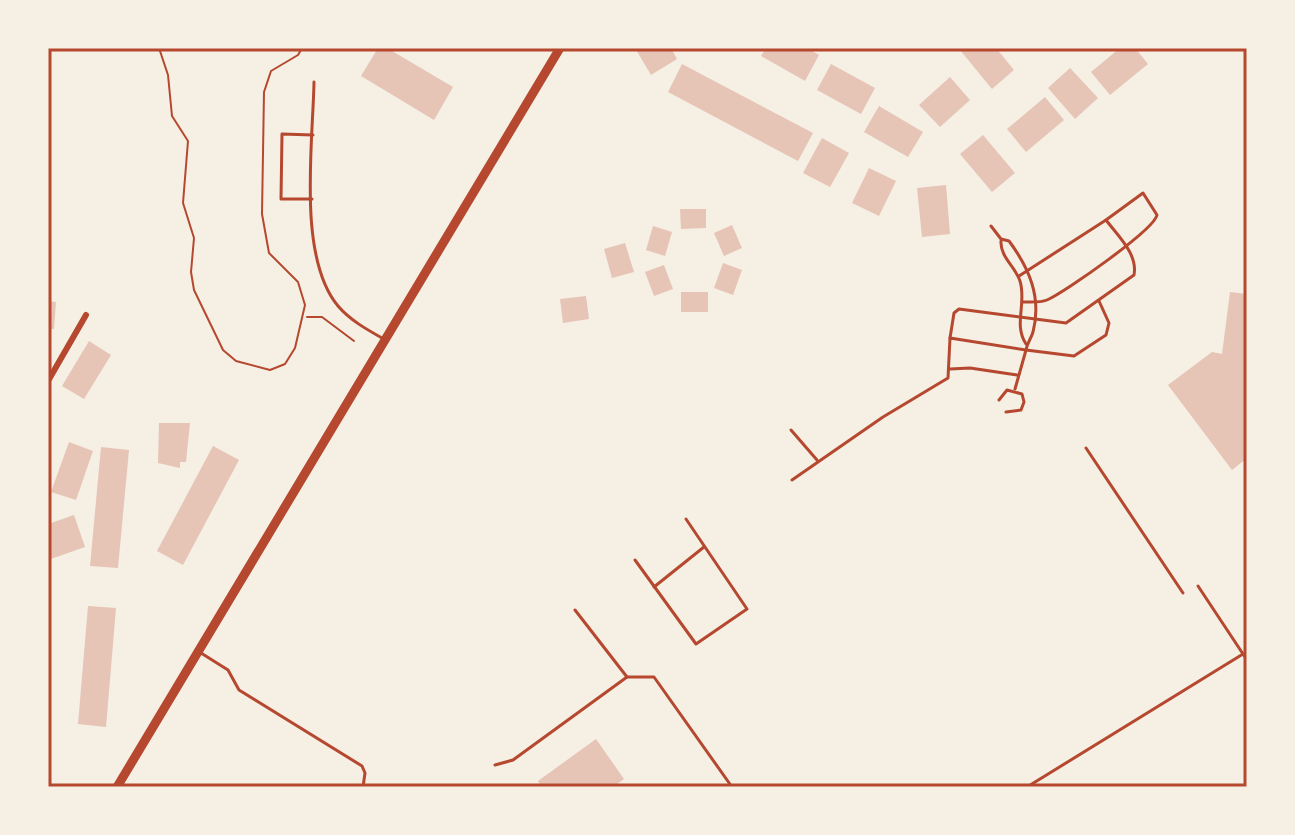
<svg xmlns="http://www.w3.org/2000/svg" width="1295" height="835" font-family="'Roboto Condensed',sans-serif">
<rect width="100%" height="100%" fill="#f6efe4"/>
<g fill="#e6c5b7">
<path d="M378 48H387L453 87 434 120 361 76Z"/>
<path d="M635 48H671L677 59 651 75Z"/>
<path d="M766 48H807L819 55 805 81 761 56Z"/>
<path d="M963 48H996L1014 70 992 89 960 50Z"/>
<path d="M1120 48H1135L1148 64 1110 95 1091 72Z"/>
<path d="M682 64 813 133 798 161 668 92Z"/>
<path d="M831 64 875 88 861 114 817 90Z"/>
<path d="M1070 68 1098 98 1075 119 1048 88Z"/>
<path d="M950 77 970 100 940 127 919 105Z"/>
<path d="M1045 97 1064 120 1026 152 1007 129Z"/>
<path d="M879 106 923 132 908 157 864 132Z"/>
<path d="M983 135 1015 173 992 192 960 154Z"/>
<path d="M822 138 849 153 830 187 803 173Z"/>
<path d="M869 168 896 181 879 216 852 203Z"/>
<path d="M946 185 950 234 922 237 917 188Z"/>
<path d="M680 209H706V228L681 229Z"/>
<path d="M732 225 742 248 724 256 714 233Z"/>
<path d="M653 226 672 232 665 256 646 250Z"/>
<path d="M625 243 634 272 612 278 604 249Z"/>
<path d="M723 263 742 270 733 295 714 288Z"/>
<path d="M664 265 673 289 654 296 645 272Z"/>
<rect x="681" y="292" width="27" height="20"/>
<path d="M1230 292 1247 294V458L1232 470 1168 385 1212 352 1222 354Z"/>
<path d="M586 296 589 319 563 323 560 299Z"/>
<path d="M48 301 56 302 54 329H48Z"/>
<path d="M89 341 111 355 84 399 62 386Z"/>
<path d="M159 423H190L186 462H180V468L158 463Z"/>
<path d="M69 442 93 451 76 500 51 492Z"/>
<path d="M213 446 239 460 183 565 157 551Z"/>
<path d="M101 447 129 450 118 568 90 566Z"/>
<path d="M74 515 85 547 48 560V524Z"/>
<path d="M88 606 116 608 106 727 78 724Z"/>
<path d="M596 739 624 779 613 787H542L538 781Z"/>
</g>
<g fill="none" stroke-linecap="round" stroke-linejoin="round">
<g stroke="#b5482f" stroke-width="2">
<path d="M159 48 168 75 172 116 188 141 183 203 194 238 191 272 194 290 223 350 236 361 270 370 285 364 295 348 305 305 298 282 269 253 262 214 264 92 271 71 298 55 302 48"/>
<path d="M307 317H322L354 341"/>
</g>
<g stroke="#b5482f" stroke-width="3">
<path d="M314 82C313 142 297 257 338 306 350 320 366 329 382 338"/>
<path d="M312 199H281L282 134 313 135"/>
<path d="M1001 241C1000 257 1015 266 1020 281 1027 304 1013 324 1026 344"/>
<path d="M1019 276 1106 220"/>
<path d="M950 338 954 313 959 309 1066 323 1134 275C1138 254 1118 236 1106 220L1143 193 1157 215C1154 230 1065 292 1047 300 1040 303 1030 302 1022 302"/>
<path d="M950 369 970 368 1017 375"/>
<path d="M1015 389 1026 350 1074 356 1106 335 1109 323 1099 301"/>
<path d="M999 400 1007 390 1022 394 1024 402 1021 410 1006 412"/>
<path d="M791 430 817 460"/>
<path d="M1086 448 1183 593"/>
<path d="M792 480 883 417 948 378 950 338 1026 350C1027 343 1031 339 1033 332 1042 297 1029 268 1009 241L1001 239 991 226"/>
<path d="M1247 531V543"/>
<path d="M635 560 696 644 747 609 686 519"/>
<path d="M1198 586 1247 660"/>
<path d="M654 587 704 547"/>
<path d="M201 653 228 670 239 690 362 766 365 773 363 787"/>
<path d="M627 677H654L732 787"/>
<path d="M495 765 513 760 627 677 575 610"/>
<path d="M1027 787 1243 654"/>
</g>
<path stroke="#b5482f" stroke-width="6" d="M48 381 86 315"/>
<path stroke="#b5482f" stroke-width="9" d="M117 787 560 48"/>
</g>
<rect width="1295" height="835" fill="none" stroke="#f6efe4" stroke-width="100"/>
<rect x="50" y="50" width="1195" height="735" fill="none" stroke="#b5482f" stroke-width="3"/>
</svg>
